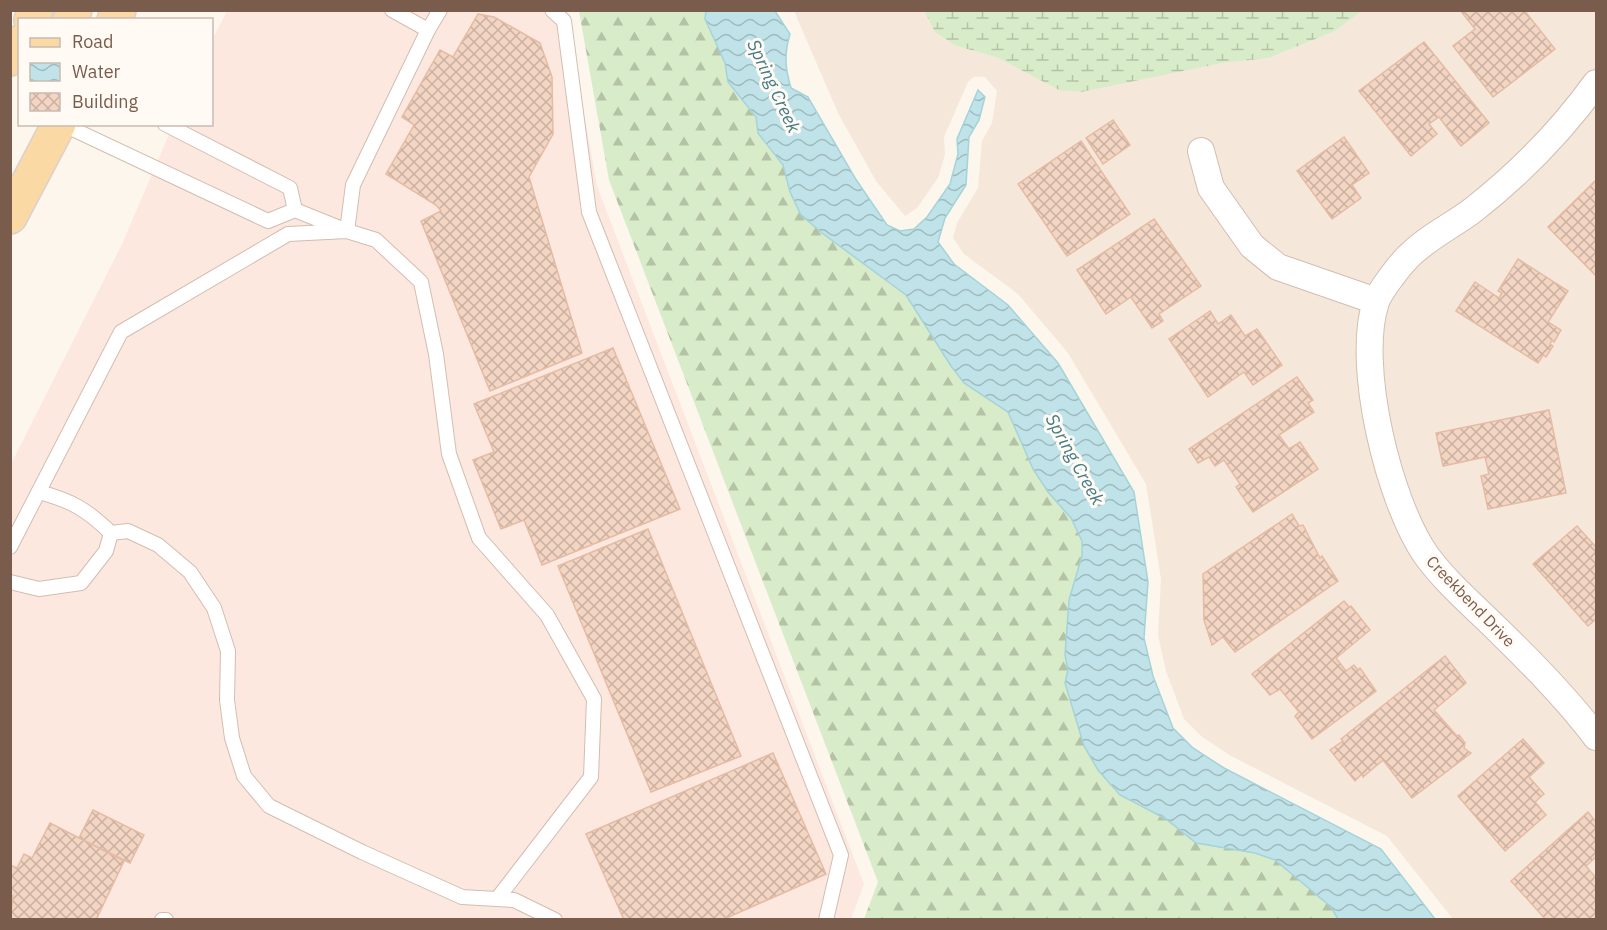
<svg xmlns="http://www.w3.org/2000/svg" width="1607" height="930" font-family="'IBM Plex Sans',sans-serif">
<defs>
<pattern id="forest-firs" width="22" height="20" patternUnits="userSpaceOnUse" patternTransform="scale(1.5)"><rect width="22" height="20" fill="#d8ecc9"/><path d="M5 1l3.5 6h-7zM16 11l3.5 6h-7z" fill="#b4c2a5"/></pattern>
<pattern id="wetland-marsh" width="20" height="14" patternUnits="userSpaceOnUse" patternTransform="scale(1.5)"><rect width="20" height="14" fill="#d8ecc9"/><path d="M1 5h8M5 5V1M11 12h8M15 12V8" fill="none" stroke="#b4c2a5"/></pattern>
<pattern id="water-waves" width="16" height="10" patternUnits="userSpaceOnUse" patternTransform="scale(1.5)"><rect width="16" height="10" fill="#bfe3e8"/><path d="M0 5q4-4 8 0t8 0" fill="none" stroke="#a0bbbe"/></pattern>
<pattern id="building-cross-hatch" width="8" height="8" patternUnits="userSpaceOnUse" patternTransform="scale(1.5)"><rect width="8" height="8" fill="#f3d5c3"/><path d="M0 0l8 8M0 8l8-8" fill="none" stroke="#cab0a1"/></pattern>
</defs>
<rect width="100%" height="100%" fill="#fdf6ec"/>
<path fill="#f5e8da" d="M794 11H924L935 32 954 45 998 58 1059 90 1222 63 1269 58 1335 31 1362 11H1596V919H1453L1387 836 1231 756 1201 736 1184 719 1166 671 1158 635 1161 579 1146 484 1068 353 1018 294 964 254 953 238 957 223 978 188 982 141 992 123 997 91 985 77H974L968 82 944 137 945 155 938 178 917 208 905 216 876 181 838 113Z"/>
<path fill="#fde8e0" d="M227 11H566L597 186 864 884 851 919H11L10 466 122 244 173 125 212 124V40Z"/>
<path fill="url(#forest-firs)" d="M579 11H706L705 19 725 63 728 82 756 118 758 133 783 165 790 192 822 233 906 295 964 383 1008 412 1033 469 1048 492 1071 518 1082 541V556L1069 600 1065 655 1068 670 1065 683 1074 707 1120 795 1166 819 1196 843 1255 853 1275 860 1331 907 1338 919H864L878 882 609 180Z"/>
<path fill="url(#wetland-marsh)" d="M924 11H1362L1335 31 1269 58 1222 63 1081 92 1059 90 998 58 954 45 935 32Z"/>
<path fill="url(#water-waves)" stroke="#a5d3da" stroke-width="1.5" d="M706 11H775L790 34C784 54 785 68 791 88L808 97 855 178 887 225 900 231 914 229 927 217 950 184 958 154 957 139 978 90 985 97 979 120 969 137 966 185 945 218 938 242 954 264 1008 305 1058 363 1134 492 1148 582 1144 638 1153 676 1173 728 1193 748 1224 768 1381 849 1435 919H1338L1331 907 1275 860 1255 853 1196 843 1166 819 1120 795 1098 770 1084 746 1065 683 1068 670 1065 655 1069 600 1082 556V541L1071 518 1048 492 1033 469 1008 412 964 383 951 366 906 295 822 233 801 215 790 192 783 165 758 133 756 117 728 82 725 63 705 19Z"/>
<g fill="url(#building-cross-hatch)" stroke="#e6bba3" stroke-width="1.5">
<path d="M1460 10H1524L1555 49 1493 97 1453 46 1475 29Z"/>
<path d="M478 14 494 17 540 43 552 77 553 134 529 177 582 353 490 391 421 221 441 211 436 205 386 174 414 125 402 117 440 50 453 57Z"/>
<path d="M1424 42 1489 123 1461 146 1439 117 1429 124 1437 134 1411 156 1359 91Z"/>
<path d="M1113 120 1130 145 1103 164 1086 138Z"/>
<path d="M1344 137 1369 173 1352 185 1361 198 1332 219 1297 171Z"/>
<path d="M1081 141 1130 214 1067 256 1018 184Z"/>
<path d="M1596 180V276L1548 227Z"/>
<path d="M1154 219 1201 286 1159 314 1163 321 1152 328 1131 297 1106 314 1077 270Z"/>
<path d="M1518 259 1568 291 1548 322 1561 330 1554 342 1552 340 1550 344 1553 346 1546 357 1543 355 1538 363 1456 311 1475 282 1499 298 1502 293 1498 291Z"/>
<path d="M1210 311 1218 324 1231 315 1245 336 1257 329 1282 365 1253 385 1244 372 1208 397 1169 339Z"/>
<path d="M613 348 680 509 542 565 524 520 501 529 473 460 494 452 474 404Z"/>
<path d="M1297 377 1313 400 1308 403 1314 412 1279 435 1289 449 1300 442 1318 469 1253 512 1236 487 1240 484 1224 460 1215 466 1209 457 1198 463 1189 449Z"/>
<path d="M1549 410 1566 493 1488 509 1481 476 1489 474 1485 457 1443 466 1436 433Z"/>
<path d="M1292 514 1299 526 1303 525 1320 558 1322 556 1338 581 1235 652 1223 637 1212 645 1204 620 1203 574Z"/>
<path d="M1577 526 1596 547V619L1588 626 1533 564Z"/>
<path d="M648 529 741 756 651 792 558 566Z"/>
<path d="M1344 601 1349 607 1351 606 1370 630 1336 658 1346 671 1354 665 1358 670 1360 668 1376 691 1312 739 1295 716 1299 712 1280 689 1270 695 1252 674Z"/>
<path d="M1445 656 1466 683 1434 710 1457 736 1459 735 1465 743 1464 748 1471 753 1412 798 1383 760 1363 777 1362 774 1355 781 1330 750 1343 741 1341 739Z"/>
<path d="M1523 739 1544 763 1529 777 1544 794 1535 802 1546 815 1505 851 1458 796Z"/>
<path d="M773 753 826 874 722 920H624L586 834Z"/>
<path d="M93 810 144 835 130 863 79 838Z"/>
<path d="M1588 812 1596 822V857L1586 866 1596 878V917L1594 920H1546L1511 881Z"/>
<path d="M50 823 124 861 96 920H10L13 896 10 895V865L17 868 24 854 32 858Z"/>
</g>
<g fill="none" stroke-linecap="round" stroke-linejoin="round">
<g stroke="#d1beb0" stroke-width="16">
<g id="service">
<path d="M392 10 428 30 440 10"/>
<path d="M552 10 564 21 589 212 841 855 826 920"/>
<path d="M62 124 268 221 295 210 347 231 353 185 428 30"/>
<path d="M165 124 290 188 295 210"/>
<path d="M39 492C72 501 86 509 111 533"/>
<path d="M10 547 121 332 288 234 347 231 376 240 421 282 436 354 449 454 479 538 547 615 594 699 591 777 497 899"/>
<path d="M10 582 39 589 81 583 106 551 111 533 128 531 158 545 190 572 214 608 228 651 227 700 232 738 244 776 269 806 362 852 462 897 514 900 555 920"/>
<path d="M162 920H166"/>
</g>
</g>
<g stroke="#d1beb0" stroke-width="28">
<g id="minor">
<path d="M1596 83C1562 130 1519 174 1473 210 1452 226 1426 238 1407 258 1399 266 1379 292 1376 302 1355 364 1389 502 1426 555 1447 584 1476 608 1501 633 1535 666 1568 700 1596 737"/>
<path d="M1201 151 1211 188 1252 246 1278 267 1376 301"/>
</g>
</g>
<g stroke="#dad1cd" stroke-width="36">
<g id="primary">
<path d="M31 20 36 10"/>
<path d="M70 20 75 10"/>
<path d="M114 20 119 10"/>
<path d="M10 59 20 42"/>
<path d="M10 217 59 124"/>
</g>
</g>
<use href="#service" stroke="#fff" stroke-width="14"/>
<use href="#minor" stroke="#fff" stroke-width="26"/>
<use href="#primary" stroke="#fbd9a5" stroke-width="33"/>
</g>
<g text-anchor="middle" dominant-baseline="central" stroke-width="6" stroke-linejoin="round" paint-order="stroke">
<g font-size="16" fill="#7a5c4d" stroke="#fffaf3">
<text transform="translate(1471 601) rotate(46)">Creekbend Drive</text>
</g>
<g font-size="18" font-style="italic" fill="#437c86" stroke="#fffaf3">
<text transform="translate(774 86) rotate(65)">Spring Creek</text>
<text transform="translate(1075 459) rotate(61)">Spring Creek</text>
</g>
</g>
<rect width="1607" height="930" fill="none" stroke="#7a5c4d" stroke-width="24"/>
<rect x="18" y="18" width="195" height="108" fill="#fffaf3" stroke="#cabbb1" stroke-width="1.5"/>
<rect x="30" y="38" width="30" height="9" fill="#fbd9a5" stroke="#cabbb1" stroke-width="1.5"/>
<text x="72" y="48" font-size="18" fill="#7a5c4d">Road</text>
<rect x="30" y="63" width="30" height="18" fill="url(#water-waves)" stroke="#cabbb1" stroke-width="1.5"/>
<text x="72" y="78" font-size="18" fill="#7a5c4d">Water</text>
<rect x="30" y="93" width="30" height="18" fill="url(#building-cross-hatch)" stroke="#cabbb1" stroke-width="1.5"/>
<text x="72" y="108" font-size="18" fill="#7a5c4d">Building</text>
</svg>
